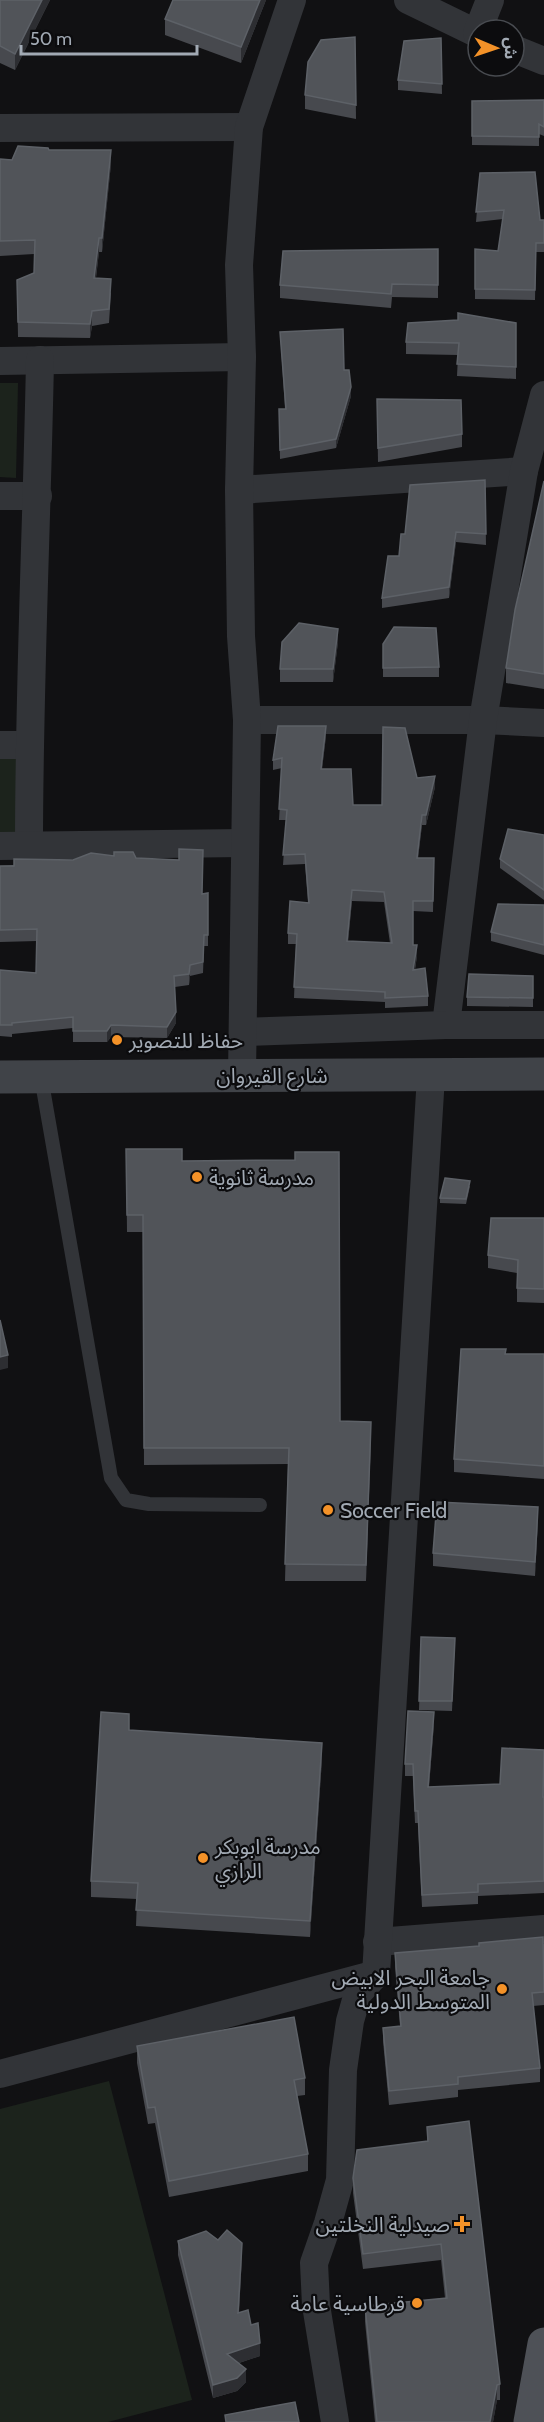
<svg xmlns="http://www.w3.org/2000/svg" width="544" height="2422" font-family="Cabin,'Noto Sans Arabic',sans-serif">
<rect width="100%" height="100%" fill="#111113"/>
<g fill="#1c231c">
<path d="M0 383H18L16 478 0 477Z"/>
<path d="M0 757H18L19 833H0Z"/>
<path d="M109 2081 192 2400 108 2422H0V2109Z"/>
</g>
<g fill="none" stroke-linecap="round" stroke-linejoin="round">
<path stroke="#323438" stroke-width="14" d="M41 1077 111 1478 126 1500 149 1504 260 1505"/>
<g stroke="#323438" stroke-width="28">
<path d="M408 0 478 34"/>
<path d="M477 33 490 0"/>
<path d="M514 49 544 61"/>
<path d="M0 128 249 127"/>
<path d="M0 361 242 357"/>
<path d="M239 490 524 471"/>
<path d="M0 496H38"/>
<path d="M247 720H483L544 723"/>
<path d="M0 745H29"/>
<path d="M29 845C29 683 37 521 40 360"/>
<path d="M0 846 243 843"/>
<path d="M446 1025 483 720 524 471 544 395"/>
<path d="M243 1032 446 1025H544"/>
<path d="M242 1075 247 720 241 636 239 490 242 357 239 265 249 127 292 0"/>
<path d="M377 1942 544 1929"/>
<path d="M0 2074 376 1974"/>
<path d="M335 2422 316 2305 314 2263 328 2223 340 2180 343 2070 350 2021 358 1993 376 1974 431 1076"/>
</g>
<path stroke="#404348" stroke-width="33" d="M0 1077 544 1074"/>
<path stroke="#4e5157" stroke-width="33" d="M530 2422 544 2344"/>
</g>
<g fill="#47494e" fill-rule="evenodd">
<path d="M0 0H50L15 70 0 63Z"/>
<path d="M173 0H266L241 63 165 35V19Z"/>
<path d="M355 37 356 119 305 109V95Z"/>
<path d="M441 38 442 94 398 90V80Z"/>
<path d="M544 100V136L539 134V146L472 145V101Z"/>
<path d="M49 150 111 164 102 252H99L96 278 111 293 109 323 92 326 90 338 18 337 17 280 34 273V254L0 256V159L12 160Z"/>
<path d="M480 173 540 220H544V252H536L535 300 475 299V249L498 251 503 219 476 222Z"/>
<path d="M438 249V298L392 297 391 308 280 298V285Z"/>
<path d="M516 323V379L457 376 458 355 406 354V342Z"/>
<path d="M280 332 344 370 351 396 336 448 280 459 279 409H285Z"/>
<path d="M377 399 462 434V447L378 462Z"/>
<path d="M485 480 486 545 456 542 449 598 382 608V598L399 556 405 534Z"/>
<path d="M544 481V689L506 683V668Z"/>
<path d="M338 642 333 682H280V669Z"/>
<path d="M383 644 439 667V677H383Z"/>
<path d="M326 736 322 769 353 805H382L417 778 435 787 426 825H422L418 858H434L433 912 413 911V945L417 956 415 970 428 996V1006L385 1008V1002L294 998 296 944H288V933L308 903 305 864 283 865 286 820H279L282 768 273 770V760ZM352 901 384 902 390 943 348 942Z"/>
<path d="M544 835V900L500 868V859Z"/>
<path d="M136 858 202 894 208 893V946H204L203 973 190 976 189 985 175 987 176 1023 167 1038 111 1037 107 1042H73V1028L12 1034V1037L0 1036V970L36 973 37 941 0 942V866L73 860Z"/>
<path d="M544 905V955L491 941V932Z"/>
<path d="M533 976V1007L467 1006V997Z"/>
<path d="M126 1149 182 1161 340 1421 371 1438 366 1581H285L288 1464 144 1465 143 1232H127Z"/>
<path d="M470 1186 466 1204 440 1203V1198Z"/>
<path d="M544 1218V1303L517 1302V1273L488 1268V1255Z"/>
<path d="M506 1354H544V1479L454 1472V1459Z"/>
<path d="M538 1520 535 1576 433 1566V1553Z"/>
<path d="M421 1637 455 1638 452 1711 419 1710Z"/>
<path d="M434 1724 429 1787 500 1784 544 1750V1893L478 1896V1904L422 1907 418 1823H415L413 1776H405V1764Z"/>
<path d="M129 1730 322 1759 310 1937 136 1926 137 1899 91 1897V1881Z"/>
<path d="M544 1944V2005L533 2006 540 2068V2082L458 2090V2097L389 2105 383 2041V2028L400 2026 395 1967V1953Z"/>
<path d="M137 2046 305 2078V2095L297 2096 308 2154V2171L169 2197 155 2123 148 2124 137 2063Z"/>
<path d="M427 2127 500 2384V2400H497L493 2422H375L365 2322V2306L445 2298 441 2260 363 2269 353 2193V2178L427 2142Z"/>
<path d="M178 2241 242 2256 239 2313 251 2325 260 2356 239 2363 246 2382 237 2391 213 2398 178 2255Z"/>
</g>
<g fill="#2d2e32">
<path d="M42 0H50L15 70V54Z"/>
<path d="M260 0H266L241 63V47Z"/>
<path d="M111 150V164L102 252V238Z"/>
<path d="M99 238V252L94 292V278Z"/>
<path d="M92 311V326L90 338V324Z"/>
<path d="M351 387V396L336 448V439Z"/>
<path d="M456 532V542L449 598V587Z"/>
<path d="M338 629V642L333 682V669Z"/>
<path d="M326 726V736L321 779V769Z"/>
<path d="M435 776V787L426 825V815Z"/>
<path d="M422 815V825L417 868V858Z"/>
<path d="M352 890V901L347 952V941Z"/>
<path d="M417 945V956L413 980V970Z"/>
<path d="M190 965V976L189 985V974Z"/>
<path d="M176 1012V1023L167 1038V1027Z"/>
<path d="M111 1025V1037L107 1042V1031Z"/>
<path d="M8 1355V1368L0 1370V1357Z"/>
<path d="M371 1422V1438L366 1581V1565Z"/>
<path d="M538 1507V1520L535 1576V1562Z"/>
<path d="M434 1712V1724L428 1799V1787Z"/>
<path d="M322 1743V1759L310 1937V1921Z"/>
<path d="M242 2243V2256L238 2326V2313Z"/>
<path d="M260 2343V2356L227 2367V2354Z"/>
<path d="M246 2369V2382L237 2391 213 2398V2385Z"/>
<path d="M497 2385V2400L493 2422H490Z"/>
</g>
<g fill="#515459" stroke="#5d6167" stroke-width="1.5" fill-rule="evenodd">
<path d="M0 0H42L15 54 0 46Z"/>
<path d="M173 0H260L241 47 165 19Z"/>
<path d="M355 37 356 105 305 95 308 62 321 40Z"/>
<path d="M441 38 442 84 398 80 404 41Z"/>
<path d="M544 100V127L539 124V137L472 136V101Z"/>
<path d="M18 146 48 148 49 150H111L102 238H99L94 278 111 279 109 309 92 311 90 324 18 322 17 280 34 273 35 240 0 241V159L12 160Z"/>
<path d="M535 172 540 220H544V243H536L535 290 475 289V249L498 251 504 210 476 212 480 173Z"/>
<path d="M438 249V285L392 284 391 294 280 285 283 251Z"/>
<path d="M458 313 516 323V367L457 364 459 343 406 342 408 323 458 320Z"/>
<path d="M343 329 344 370H349L351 387 336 439 280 450 279 409H286L280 332Z"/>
<path d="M377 399 461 400 462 434 378 448Z"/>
<path d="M485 480 486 534 456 532 449 587 382 598 388 556H399L401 534H405L410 485Z"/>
<path d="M544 481V674L506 668 515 610Z"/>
<path d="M299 623 338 629 333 669H280L282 642Z"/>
<path d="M394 627 436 628 439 667 383 668V644Z"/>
<path d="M278 726H326L321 769H351L353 805H382L383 727 405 728 417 778 435 776 426 815H422L417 858H434L433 901H413V945H417L413 970 425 968 428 996 385 998V992L294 987 297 934 288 933 290 901 309 903 305 854 283 855 287 810 279 809 282 758 273 760ZM352 890 384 892 392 943 347 941Z"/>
<path d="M508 829 544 835V890L500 859Z"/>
<path d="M179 849 203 850 202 894 208 893V935H204L203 962 190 965 189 974 174 976 176 1012 167 1027 111 1025 107 1031H73V1017L12 1023V1025H0V970L36 973 37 929 0 930V866H14V859L73 860 91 853 114 856V852H133L136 858 179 860Z"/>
<path d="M498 904 544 905V945L491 932Z"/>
<path d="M469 974 533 976V998L467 997Z"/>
<path d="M126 1149H182V1161L295 1160V1152H339L340 1421 371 1422 366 1565 285 1564 289 1448H144L143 1215H127Z"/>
<path d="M445 1178 470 1181 466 1199 440 1198Z"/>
<path d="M491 1218H544V1289L517 1288 518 1260 488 1255Z"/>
<path d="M0 1320 8 1355 0 1357Z"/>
<path d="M461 1349H506L505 1354H544V1466L454 1459Z"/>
<path d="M437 1502 538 1507 535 1562 433 1553Z"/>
<path d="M421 1637 455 1638 452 1701H419Z"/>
<path d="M408 1711 434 1712 428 1787 500 1784 502 1748 544 1750 543 1797H544V1881L478 1884V1892L422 1895 418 1811H415L413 1764H405Z"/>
<path d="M101 1712 129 1714V1730L322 1743 310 1921 136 1910 138 1883 91 1881Z"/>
<path d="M543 1937 544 1992 532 1993 540 2068 458 2077V2084L389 2091 383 2028 401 2026 395 1953 479 1946V1943Z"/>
<path d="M294 2017 305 2078 294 2080 308 2154 169 2181 155 2107 148 2108 137 2046Z"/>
<path d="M469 2121 500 2384 497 2385 490 2422H377L365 2306 447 2298 441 2244 363 2254 353 2178 357 2150 428 2141 427 2127Z"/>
<path d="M227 2230 242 2243 238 2313 248 2310 251 2325 258 2323 260 2343 227 2354 246 2369 237 2378 213 2385 178 2241 206 2231 218 2240Z"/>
<path d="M295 2402 299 2422H226L225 2415Z"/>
</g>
<g fill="#f49228" stroke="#0c0c0e" stroke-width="2">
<circle cx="117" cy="1040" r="6"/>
<circle cx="197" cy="1177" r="6"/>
<circle cx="328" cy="1510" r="6"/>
<circle cx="203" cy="1858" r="6"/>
<circle cx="502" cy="1989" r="6"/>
<path d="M459 2215h6v6h6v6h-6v6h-6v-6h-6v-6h6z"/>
<circle cx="417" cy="2303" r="6"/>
</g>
<g text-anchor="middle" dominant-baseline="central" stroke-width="4.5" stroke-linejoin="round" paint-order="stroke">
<g font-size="21" fill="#a2aab4" stroke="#0c0c0e" text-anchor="start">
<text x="129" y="1040">حفاظ للتصوير</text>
<text x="209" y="1177">مدرسة ثانوية</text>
<text x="340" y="1510">Soccer Field</text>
<text x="215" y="1846">مدرسة ابوبكر<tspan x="215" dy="24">الرازي</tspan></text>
<text x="490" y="1977" text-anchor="end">جامعة البحر الابيض<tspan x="490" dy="24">المتوسط الدولية</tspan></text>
<text x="450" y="2224" text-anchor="end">صيدلية النخلتين</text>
<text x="405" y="2303" text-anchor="end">قرطاسية عامة</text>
</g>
<g font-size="21" fill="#a2aab4" stroke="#0c0c0e">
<text x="272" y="1075">شارع القيروان</text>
</g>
</g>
<g transform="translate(496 48) rotate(92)"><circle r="28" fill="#0c0c0e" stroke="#484b50" stroke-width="1.5"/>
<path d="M0-4.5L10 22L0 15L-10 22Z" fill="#f49228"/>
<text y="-9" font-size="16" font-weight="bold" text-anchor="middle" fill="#a2aab4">ش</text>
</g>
<path d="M21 45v9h176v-9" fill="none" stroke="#a2aab4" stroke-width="3"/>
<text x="30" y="45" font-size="18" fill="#a2aab4" stroke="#0c0c0e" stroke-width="4.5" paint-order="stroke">50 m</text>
</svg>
